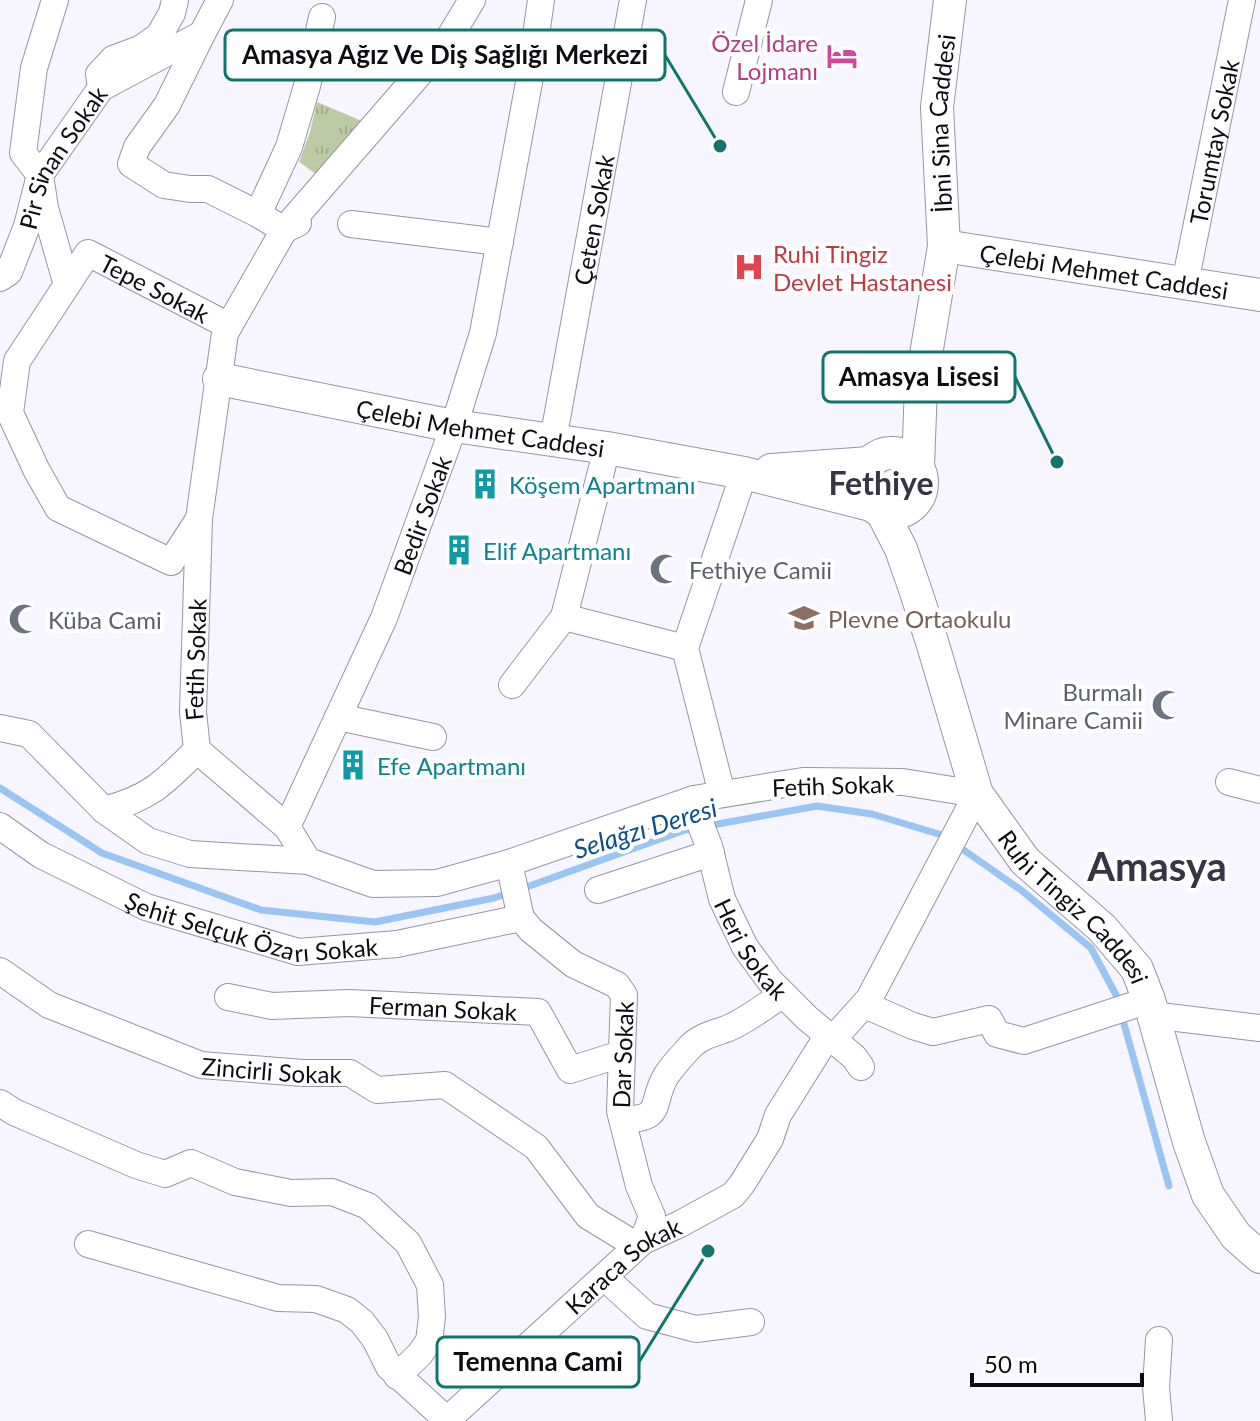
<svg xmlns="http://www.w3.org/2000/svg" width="1260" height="1421" font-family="Lato,sans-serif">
<defs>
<pattern id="park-tufts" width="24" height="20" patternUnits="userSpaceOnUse" patternTransform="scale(2)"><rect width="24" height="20" fill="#bdcba4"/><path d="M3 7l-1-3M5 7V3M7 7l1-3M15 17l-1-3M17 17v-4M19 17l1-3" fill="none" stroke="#a1ad8c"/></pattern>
</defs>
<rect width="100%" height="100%" fill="#f7f5fe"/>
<path fill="url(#park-tufts)" d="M317 102 362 121 316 174 299 162 310 132Z"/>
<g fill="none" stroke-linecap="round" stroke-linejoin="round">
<g stroke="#99c5f5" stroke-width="7">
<path d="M0 788 102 853 261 910 375 922 494 898 509 893"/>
<path d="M958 846 1021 890 1091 948 1116 995 1169 1186"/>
<path d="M521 889 685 830 817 806 872 814 942 835 947 839"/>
</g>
<g stroke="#9894a9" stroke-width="28">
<g id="minor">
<path id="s1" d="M55 0 34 68 23 153 40 175 45 208 67 285 88 253 229 326"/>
<path d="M202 34 167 105 137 147 131 164 164 185 190 189H208L258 214 284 230 298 223"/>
<path d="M101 88 99 74 113 59 140 49 159 36 172 13 175 0"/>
<path d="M736 92 759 0"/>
<path d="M258 214 289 147 307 86 322 17"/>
<path d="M351 224 500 242"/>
<path id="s2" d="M0 278 9 272 27 226 40 175 101 88 202 34 220 0"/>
<path id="s3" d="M1185 283 1242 0"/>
<path d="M67 285 17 361 10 413 37 471 58 508 171 562 199 519"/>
<path id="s4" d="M553 440 633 0"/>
<path d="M564 617 685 648"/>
<path d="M512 685 564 617 607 448"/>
<path d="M338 717 433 737"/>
<path d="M0 728 29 734 104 810 148 841 190 854 308 861"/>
<path d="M1229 782 1260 790"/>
<path d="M722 794 685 648 744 473"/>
<path id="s5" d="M694 799 695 810 709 846 722 899 745 947 770 981 807 1018 854 1057 861 1067"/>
<path d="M104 810C150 798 164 783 197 750"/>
<path id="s6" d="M0 826 41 855 146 907 298 952 397 944 521 918"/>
<path id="s7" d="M287 827 384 618 454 426 483 333 530 77 541 0"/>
<path d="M598 890 711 853"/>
<path id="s8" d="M0 971 49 1005 201 1065 303 1073H350L377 1090 445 1085 536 1147 588 1216 629 1241H643L652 1216 639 1186 620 1111 624 995 617 985 573 964 531 930 521 918 509 863"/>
<path id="s9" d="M228 997 272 1006 349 1003 538 1012 570 1070 621 1054"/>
<path d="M865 1005 913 1026 933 1032 989 1019 997 1034 1024 1041 1149 1000"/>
<path d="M1152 1015 1260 1028"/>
<path d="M0 1103 14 1112 136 1165 165 1174 191 1163 235 1182 291 1193 332 1192 368 1206 408 1243 430 1285 432 1317 429 1341 420 1354 397 1376"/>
<path d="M623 1119C665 1120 650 1102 666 1076 672 1066 682 1056 690 1047 702 1034 720 1033 735 1025 752 1016 767 1005 783 994"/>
<path id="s10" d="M88 1244 278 1298 316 1299 347 1310 362 1322 375 1339 389 1367 447 1420 643 1241 680 1224 733 1195 742 1184 770 1139 778 1115 825 1040 833 1039 869 999 977 794 903 782 803 781 694 799 509 863 437 883 373 884 308 861 287 827 197 750 193 712 199 519 225 333 284 230 446 43 472 0"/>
<path d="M604 1277 647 1316 696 1329 751 1322"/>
<path d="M1159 1340 1156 1387 1159 1421"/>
</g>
</g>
<g stroke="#9894a9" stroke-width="34">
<g id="tertiary">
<path id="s11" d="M944 246 1260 295"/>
<path id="s12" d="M219 379 448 425 607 448 744 473 871 505"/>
<circle cx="892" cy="483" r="30"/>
<path id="s13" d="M918 467 921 385 944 246 937 107 950 0"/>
<path d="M771 470 870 463"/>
<path id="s14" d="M882 512 901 549 916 592 933 645 977 794 1025 861 1102 928 1137 969 1149 1000 1189 1142 1208 1195 1236 1236 1260 1257"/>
</g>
</g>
<use href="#minor" stroke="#fff" stroke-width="26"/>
<use href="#tertiary" stroke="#fff" stroke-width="32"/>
</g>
<defs>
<g id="hotel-bare" transform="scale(2.4)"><path d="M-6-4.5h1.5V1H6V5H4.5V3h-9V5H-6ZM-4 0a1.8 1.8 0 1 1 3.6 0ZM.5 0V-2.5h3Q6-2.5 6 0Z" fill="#d1479c" stroke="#fff" stroke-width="2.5" paint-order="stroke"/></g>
<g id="hospital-bare" transform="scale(2.4)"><path d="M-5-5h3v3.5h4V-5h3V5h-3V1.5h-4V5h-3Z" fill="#e0444e" stroke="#fff" stroke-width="2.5" paint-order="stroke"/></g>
<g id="building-bare" transform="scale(2.4)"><path d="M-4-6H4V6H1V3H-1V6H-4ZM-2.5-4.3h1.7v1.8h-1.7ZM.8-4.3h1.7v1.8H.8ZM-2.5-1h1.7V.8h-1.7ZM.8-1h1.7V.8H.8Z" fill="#0f9aa8" stroke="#fff" stroke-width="2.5" paint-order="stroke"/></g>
<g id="mosque-bare" transform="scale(2.4)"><path d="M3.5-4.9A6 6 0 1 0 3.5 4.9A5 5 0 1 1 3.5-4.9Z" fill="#6b7280" stroke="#fff" stroke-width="2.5" paint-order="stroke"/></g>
<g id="school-bare" transform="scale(2.4)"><path d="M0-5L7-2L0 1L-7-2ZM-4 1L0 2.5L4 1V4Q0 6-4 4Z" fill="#8d6e63" stroke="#fff" stroke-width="2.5" paint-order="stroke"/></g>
</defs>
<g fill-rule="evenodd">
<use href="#hotel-bare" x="842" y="56"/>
<use href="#hospital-bare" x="749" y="267"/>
<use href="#building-bare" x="485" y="484"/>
<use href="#building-bare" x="459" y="550"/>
<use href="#mosque-bare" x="665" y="569"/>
<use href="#school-bare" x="804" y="618"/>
<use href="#mosque-bare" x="24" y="619"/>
<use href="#mosque-bare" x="1167" y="705"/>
<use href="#building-bare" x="353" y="765"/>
</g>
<g text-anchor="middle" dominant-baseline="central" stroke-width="8" stroke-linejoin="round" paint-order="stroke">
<g font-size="24" fill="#b23c85" stroke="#fff" text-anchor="end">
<text x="818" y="42">Özel İdare<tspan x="818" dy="28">Lojmanı</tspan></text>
</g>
<g font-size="24" fill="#0d0c13" stroke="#fff">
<text stroke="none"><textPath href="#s13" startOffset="346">İbni Sina Caddesi</textPath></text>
<text stroke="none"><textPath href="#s3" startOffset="144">Torumtay Sokak</textPath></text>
<text stroke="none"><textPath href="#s2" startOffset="138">Pir Sinan Sokak</textPath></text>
<text stroke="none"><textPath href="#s4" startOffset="224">Çeten Sokak</textPath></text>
<text stroke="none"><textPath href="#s11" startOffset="162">Çelebi Mehmet Caddesi</textPath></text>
<text stroke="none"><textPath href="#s1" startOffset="412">Tepe Sokak</textPath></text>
<text stroke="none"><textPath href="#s12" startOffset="266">Çelebi Mehmet Caddesi</textPath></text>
<text stroke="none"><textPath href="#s7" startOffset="340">Bedir Sokak</textPath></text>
<text stroke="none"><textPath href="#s10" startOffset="2198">Fetih Sokak</textPath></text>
<text transform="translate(833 785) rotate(-2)">Fetih Sokak</text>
<text stroke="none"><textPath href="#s14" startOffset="448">Ruhi Tingiz Caddesi</textPath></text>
<text stroke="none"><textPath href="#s6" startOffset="276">Şehit Selçuk Özarı Sokak</textPath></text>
<text stroke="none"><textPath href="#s5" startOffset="162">Heri Sokak</textPath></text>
<text stroke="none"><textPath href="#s9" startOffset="216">Ferman Sokak</textPath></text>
<text stroke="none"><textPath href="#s8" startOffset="924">Dar Sokak</textPath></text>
<text stroke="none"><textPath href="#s8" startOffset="294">Zincirli Sokak</textPath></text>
<text stroke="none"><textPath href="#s10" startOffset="654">Karaca Sokak</textPath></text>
</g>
<g font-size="24" fill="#be3a42" stroke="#fff" text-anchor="start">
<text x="773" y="253">Ruhi Tingiz<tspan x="773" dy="28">Devlet Hastanesi</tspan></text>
</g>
<g font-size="24" fill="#0d838f" stroke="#fff" text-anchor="start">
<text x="509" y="484">Köşem Apartmanı</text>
<text x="483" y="550">Elif Apartmanı</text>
<text x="377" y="765">Efe Apartmanı</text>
</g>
<g font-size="24" fill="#5b616d" stroke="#fff" text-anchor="start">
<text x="689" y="569">Fethiye Camii</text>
<text x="48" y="619">Küba Cami</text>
<text x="1143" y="691" text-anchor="end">Burmalı<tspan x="1143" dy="28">Minare Camii</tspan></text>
</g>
<g font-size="24" fill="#785e54" stroke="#fff" text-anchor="start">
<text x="828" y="618">Plevne Ortaokulu</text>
</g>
<g font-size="26" font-style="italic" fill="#0f4f88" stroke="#fff">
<text transform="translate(645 828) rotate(-17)">Selağzı Deresi</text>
</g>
<g font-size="32" font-weight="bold" fill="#373445" stroke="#fff">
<text x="881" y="482">Fethiye</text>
</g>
<g font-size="40" font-weight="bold" fill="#373445" stroke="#fff">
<text x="1157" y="866">Amasya</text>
</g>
</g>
<path fill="none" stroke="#0f766e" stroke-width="3" d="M720 146L665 55M1057 462L1015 377M708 1251L639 1362"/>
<g fill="#0f766e" stroke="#fff" stroke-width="3">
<circle cx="720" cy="146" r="8"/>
<circle cx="1057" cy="462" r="8"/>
<circle cx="708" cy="1251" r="8"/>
</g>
<g fill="#fff" stroke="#0f766e" stroke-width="3">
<rect x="225" y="30" width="440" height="50" rx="8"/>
<rect x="823" y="352" width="192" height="50" rx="8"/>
<rect x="437" y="1337" width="202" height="50" rx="8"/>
</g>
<g font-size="26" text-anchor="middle" font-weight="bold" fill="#0d0c13">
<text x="445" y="64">Amasya Ağız Ve Diş Sağlığı Merkezi</text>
<text x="919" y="386">Amasya Lisesi</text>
<text x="538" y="1371">Temenna Cami</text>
</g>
<path d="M972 1373v12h170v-12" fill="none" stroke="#0d0c13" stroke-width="4"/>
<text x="984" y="1373" font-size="24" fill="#0d0c13" stroke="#ffffff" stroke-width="6" paint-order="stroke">50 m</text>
</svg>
